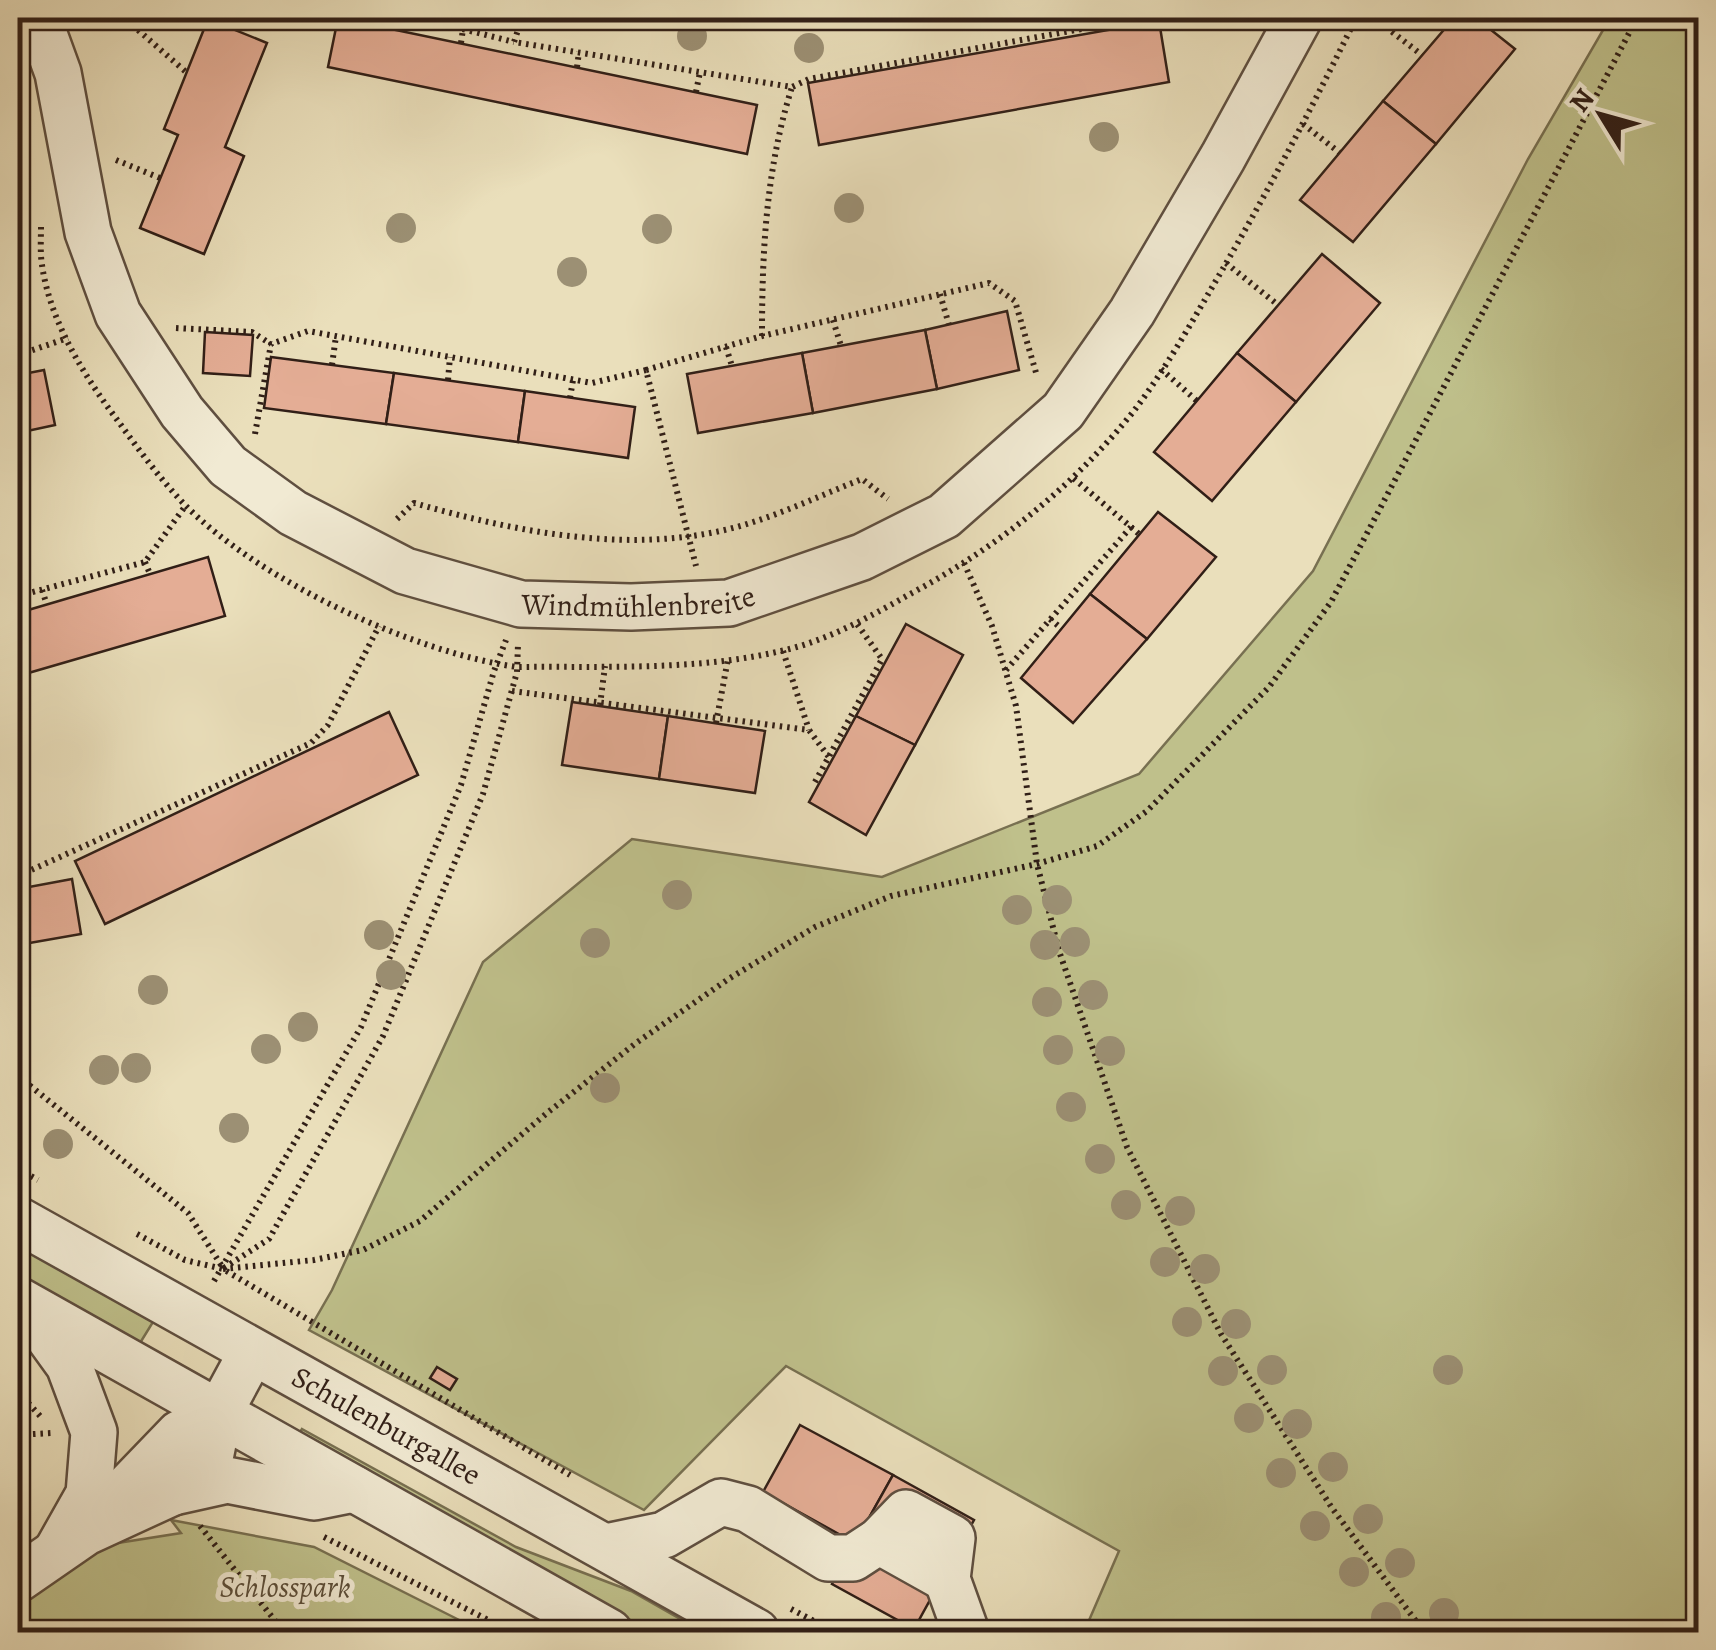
<svg xmlns="http://www.w3.org/2000/svg" width="1716" height="1650" font-family="Alegreya,serif">
<rect width="100%" height="100%" fill="#eadfbb"/>
<filter id="stains"><feTurbulence type="fractalNoise" baseFrequency=".002" numOctaves="4"/><feColorMatrix values="0 0 0 0 .2 0 0 0 0 .09 0 0 0 0 .02 0 0 0 .5 -.17"/></filter>
<radialGradient id="worn" r=".72"><stop offset=".6" stop-color="#630" stop-opacity="0"/><stop offset="1" stop-color="#630" stop-opacity=".3"/></radialGradient>
<g fill="#bfc08b" stroke="#787051" stroke-width="2.5">
<path d="M1610 18H1698V1613L1687 1632H1084L1119 1551 786 1366 644 1510 309 1330 332 1290 483 962 632 839 882 877 1139 774 1313 571 1528 159Z"/>
<path d="M18 1245 153 1322 140 1343 18 1275Z"/>
<path d="M302 1429 516 1547 631 1591 703 1632H652L298 1435Z"/>
<path d="M171 1520 314 1547 483 1632H18V1605L105 1545 181 1533Z"/>
</g>
<g fill="#e4ad95" stroke="#311f17" stroke-width="2.5">
<path d="M338 18 757 105 747 154 328 67Z"/>
<path d="M1454 18H1476L1515 49 1436 144 1383 101Z"/>
<path d="M208 19 267 43 225 147 244 156 204 254 140 228 178 135 164 129Z"/>
<path d="M1159 21 1169 82 819 145 808 83Z"/>
<path d="M1383 101 1436 144 1353 242 1300 200Z"/>
<path d="M1322 254 1380 303 1296 402 1237 353Z"/>
<path d="M1007 311 1019 370 937 389 925 330Z"/>
<path d="M925 330 937 389 813 413 802 353Z"/>
<path d="M205 332 253 335 250 376 203 373Z"/>
<path d="M802 353 813 413 698 433 687 374Z"/>
<path d="M1237 353 1296 402 1212 501 1154 452Z"/>
<path d="M271 357 394 373 386 424 264 408Z"/>
<path d="M44 370 55 425 18 433V375Z"/>
<path d="M394 373 525 391 518 442 386 424Z"/>
<path d="M525 391 635 407 628 458 518 442Z"/>
<path d="M1158 512 1216 557 1147 639 1090 594Z"/>
<path d="M208 557 225 616 18 676V613Z"/>
<path d="M1090 594 1147 639 1073 723 1021 678Z"/>
<path d="M906 624 963 655 915 745 856 716Z"/>
<path d="M572 702 668 716 659 779 562 765Z"/>
<path d="M389 712 418 775 105 924 75 861Z"/>
<path d="M668 716 765 731 755 793 659 779Z"/>
<path d="M856 716 915 745 866 835 809 802Z"/>
<path d="M72 879 81 934 18 945V889Z"/>
<path d="M437 1367 457 1379 450 1390 430 1378Z"/>
<path d="M800 1425 893 1475 855 1543 763 1492Z"/>
<path d="M893 1475 974 1520 914 1629 832 1584Z"/>
</g>
<g fill="none" stroke-linecap="round" stroke-linejoin="round">
<g stroke="#5f4f40" stroke-width="50">
<g id="minor">
<path id="s1" d="M38 18 58 73 88 232 118 314 182 412 228 466 293 513 405 571 521 604 631 607 729 603 862 557 944 516 1063 411 1132 312 1223 157 1299 18"/>
<path id="s2" d="M18 1220 756 1632"/>
<path d="M18 1300 609 1632"/>
<path d="M35 1318 69 1365 94 1432 89 1494 58 1549"/>
<path d="M173 1492 227 1480 314 1497 354 1489"/>
<path d="M101 1515 179 1434 219 1413"/>
<path d="M879 1541 947 1579"/>
<path d="M606 1547 664 1535 721 1502 748 1509 828 1558H853L879 1541 906 1513 952 1538 947 1579 966 1632"/>
<path d="M18 1579 86 1532 173 1492 211 1453 219 1413 252 1352"/>
</g>
</g>
<g stroke="#311f17" stroke-width="6" stroke-dasharray="2.5 5" stroke-linecap="butt">
<path d="M419 18 514 42"/>
<path d="M522 18 514 42 792 87 809 79 1141 18"/>
<path d="M1374 18 1422 55"/>
<path d="M350 19 351 18"/>
<path d="M138 30 186 72"/>
<path d="M461 43 463 29"/>
<path d="M577 67 579 52"/>
<path d="M696 92 700 72"/>
<path d="M1303 124 1340 153"/>
<path d="M116 160 160 178"/>
<path d="M41 227C41 239 40 253 42 265 50 322 85 377 118 421 139 450 161 480 185 505 260 581 412 652 517 667 605 666 695 671 781 651 827 641 871 616 912 593 997 547 1072 488 1133 412 1163 373 1189 327 1214 284 1265 197 1312 108 1356 18"/>
<path d="M1226 263 1278 305"/>
<path d="M940 294 949 325"/>
<path d="M833 320 841 346"/>
<path d="M176 328 252 332 271 344"/>
<path d="M762 336C762 251 766 169 792 87"/>
<path d="M726 347 732 366"/>
<path d="M18 355 68 338"/>
<path d="M332 365 336 336"/>
<path d="M1161 369 1197 401"/>
<path d="M646 370 762 336 989 283 1015 301 1037 376"/>
<path d="M448 380 450 357"/>
<path d="M570 398 573 380"/>
<path d="M255 434 271 344 308 331 592 383 646 370 696 566"/>
<path d="M397 519 414 503C520 533 639 557 747 524 786 512 824 494 862 479L888 499"/>
<path d="M1131 527 1139 534"/>
<path d="M145 562 150 574"/>
<path d="M964 563 992 626 1016 706 1037 864 1059 951 1127 1147 1221 1334 1332 1508 1424 1632"/>
<path d="M42 590 47 605"/>
<path d="M18 596 145 562 186 505"/>
<path d="M1050 619 1062 629"/>
<path d="M783 651 809 730"/>
<path d="M1006 670 1131 527 1073 478"/>
<path d="M512 691 809 730 831 760"/>
<path d="M600 705 605 666"/>
<path d="M716 723 728 659"/>
<path d="M815 782 882 659 857 624"/>
<path d="M18 876 311 743 328 725 379 626"/>
<path d="M18 1076 188 1213 223 1268"/>
<path d="M18 1169 38 1180"/>
<path d="M137 1234 185 1260 223 1269 570 1475"/>
<path d="M224 1268 269 1239 383 1036 483 794 517 672 518 644"/>
<path d="M223 1269 314 1260 363 1250 420 1221 547 1113 636 1043 730 978 815 927 891 896 1037 864 1097 846 1147 811 1269 687 1331 602 1637 18"/>
<path d="M214 1281 361 1027 461 785 494 671 506 640"/>
<path d="M18 1392 41 1417"/>
<path d="M18 1435 52 1433"/>
<path d="M200 1526 284 1632"/>
<path d="M324 1537 512 1632"/>
<path d="M791 1609 835 1632"/>
</g>
<use href="#minor" stroke="#f1ead3" stroke-width="45"/>
</g>
<g fill="#9c9074">
<circle cx="692" cy="36" r="15"/>
<circle cx="809" cy="48" r="15"/>
<circle cx="1104" cy="137" r="15"/>
<circle cx="849" cy="208" r="15"/>
<circle cx="401" cy="228" r="15"/>
<circle cx="657" cy="229" r="15"/>
<circle cx="572" cy="272" r="15"/>
<circle cx="677" cy="895" r="15"/>
<circle cx="1057" cy="900" r="15"/>
<circle cx="1017" cy="910" r="15"/>
<circle cx="379" cy="935" r="15"/>
<circle cx="1075" cy="942" r="15"/>
<circle cx="595" cy="943" r="15"/>
<circle cx="1045" cy="945" r="15"/>
<circle cx="391" cy="975" r="15"/>
<circle cx="153" cy="990" r="15"/>
<circle cx="1093" cy="995" r="15"/>
<circle cx="1047" cy="1002" r="15"/>
<circle cx="303" cy="1027" r="15"/>
<circle cx="266" cy="1049" r="15"/>
<circle cx="1058" cy="1050" r="15"/>
<circle cx="1110" cy="1051" r="15"/>
<circle cx="136" cy="1068" r="15"/>
<circle cx="104" cy="1070" r="15"/>
<circle cx="605" cy="1088" r="15"/>
<circle cx="1071" cy="1107" r="15"/>
<circle cx="234" cy="1128" r="15"/>
<circle cx="58" cy="1144" r="15"/>
<circle cx="1100" cy="1159" r="15"/>
<circle cx="1126" cy="1205" r="15"/>
<circle cx="1180" cy="1211" r="15"/>
<circle cx="1165" cy="1262" r="15"/>
<circle cx="1205" cy="1269" r="15"/>
<circle cx="1187" cy="1322" r="15"/>
<circle cx="1236" cy="1324" r="15"/>
<circle cx="1272" cy="1370" r="15"/>
<circle cx="1448" cy="1370" r="15"/>
<circle cx="1223" cy="1371" r="15"/>
<circle cx="1249" cy="1418" r="15"/>
<circle cx="1297" cy="1424" r="15"/>
<circle cx="1333" cy="1467" r="15"/>
<circle cx="1281" cy="1473" r="15"/>
<circle cx="1368" cy="1519" r="15"/>
<circle cx="1315" cy="1526" r="15"/>
<circle cx="1400" cy="1563" r="15"/>
<circle cx="1354" cy="1572" r="15"/>
<circle cx="1444" cy="1613" r="15"/>
<circle cx="1386" cy="1617" r="15"/>
</g>
<g text-anchor="middle" dominant-baseline="central" stroke-width="10" stroke-linejoin="round" paint-order="stroke">
<g font-size="30" fill="#311f17" stroke="#f1ead3">
<text stroke="none"><textPath href="#s1" startOffset="940">Windmühlenbreite</textPath></text>
<text stroke="none"><textPath href="#s2" startOffset="422">Schulenburgallee</textPath></text>
</g>
<g font-size="30" font-style="italic" fill="#5c4f3a" stroke="#f1ead3">
<text x="285" y="1587">Schlosspark</text>
</g>
</g>
<rect width="1716" height="1650" fill="none" stroke="#eadfbb" stroke-width="60"/>
<rect x="20" y="20" width="1676" height="1610" fill="none" stroke="#311f17" stroke-width="5"/>
<rect x="30" y="30" width="1656" height="1590" fill="none" stroke="#311f17" stroke-width="2.5"/>
<g transform="translate(1601 115) rotate(307)" stroke="#f1ead3" stroke-width="8" paint-order="stroke">
<path d="M0-8L18 38L0 25L-18 38Z" fill="#311f17"/>
<text y="-15" font-size="28" font-weight="bold" text-anchor="middle" fill="#311f17">N</text>
</g>
<rect width="100%" height="100%" filter="url(#stains)"/>
<rect width="100%" height="100%" fill="url(#worn)"/>
</svg>
